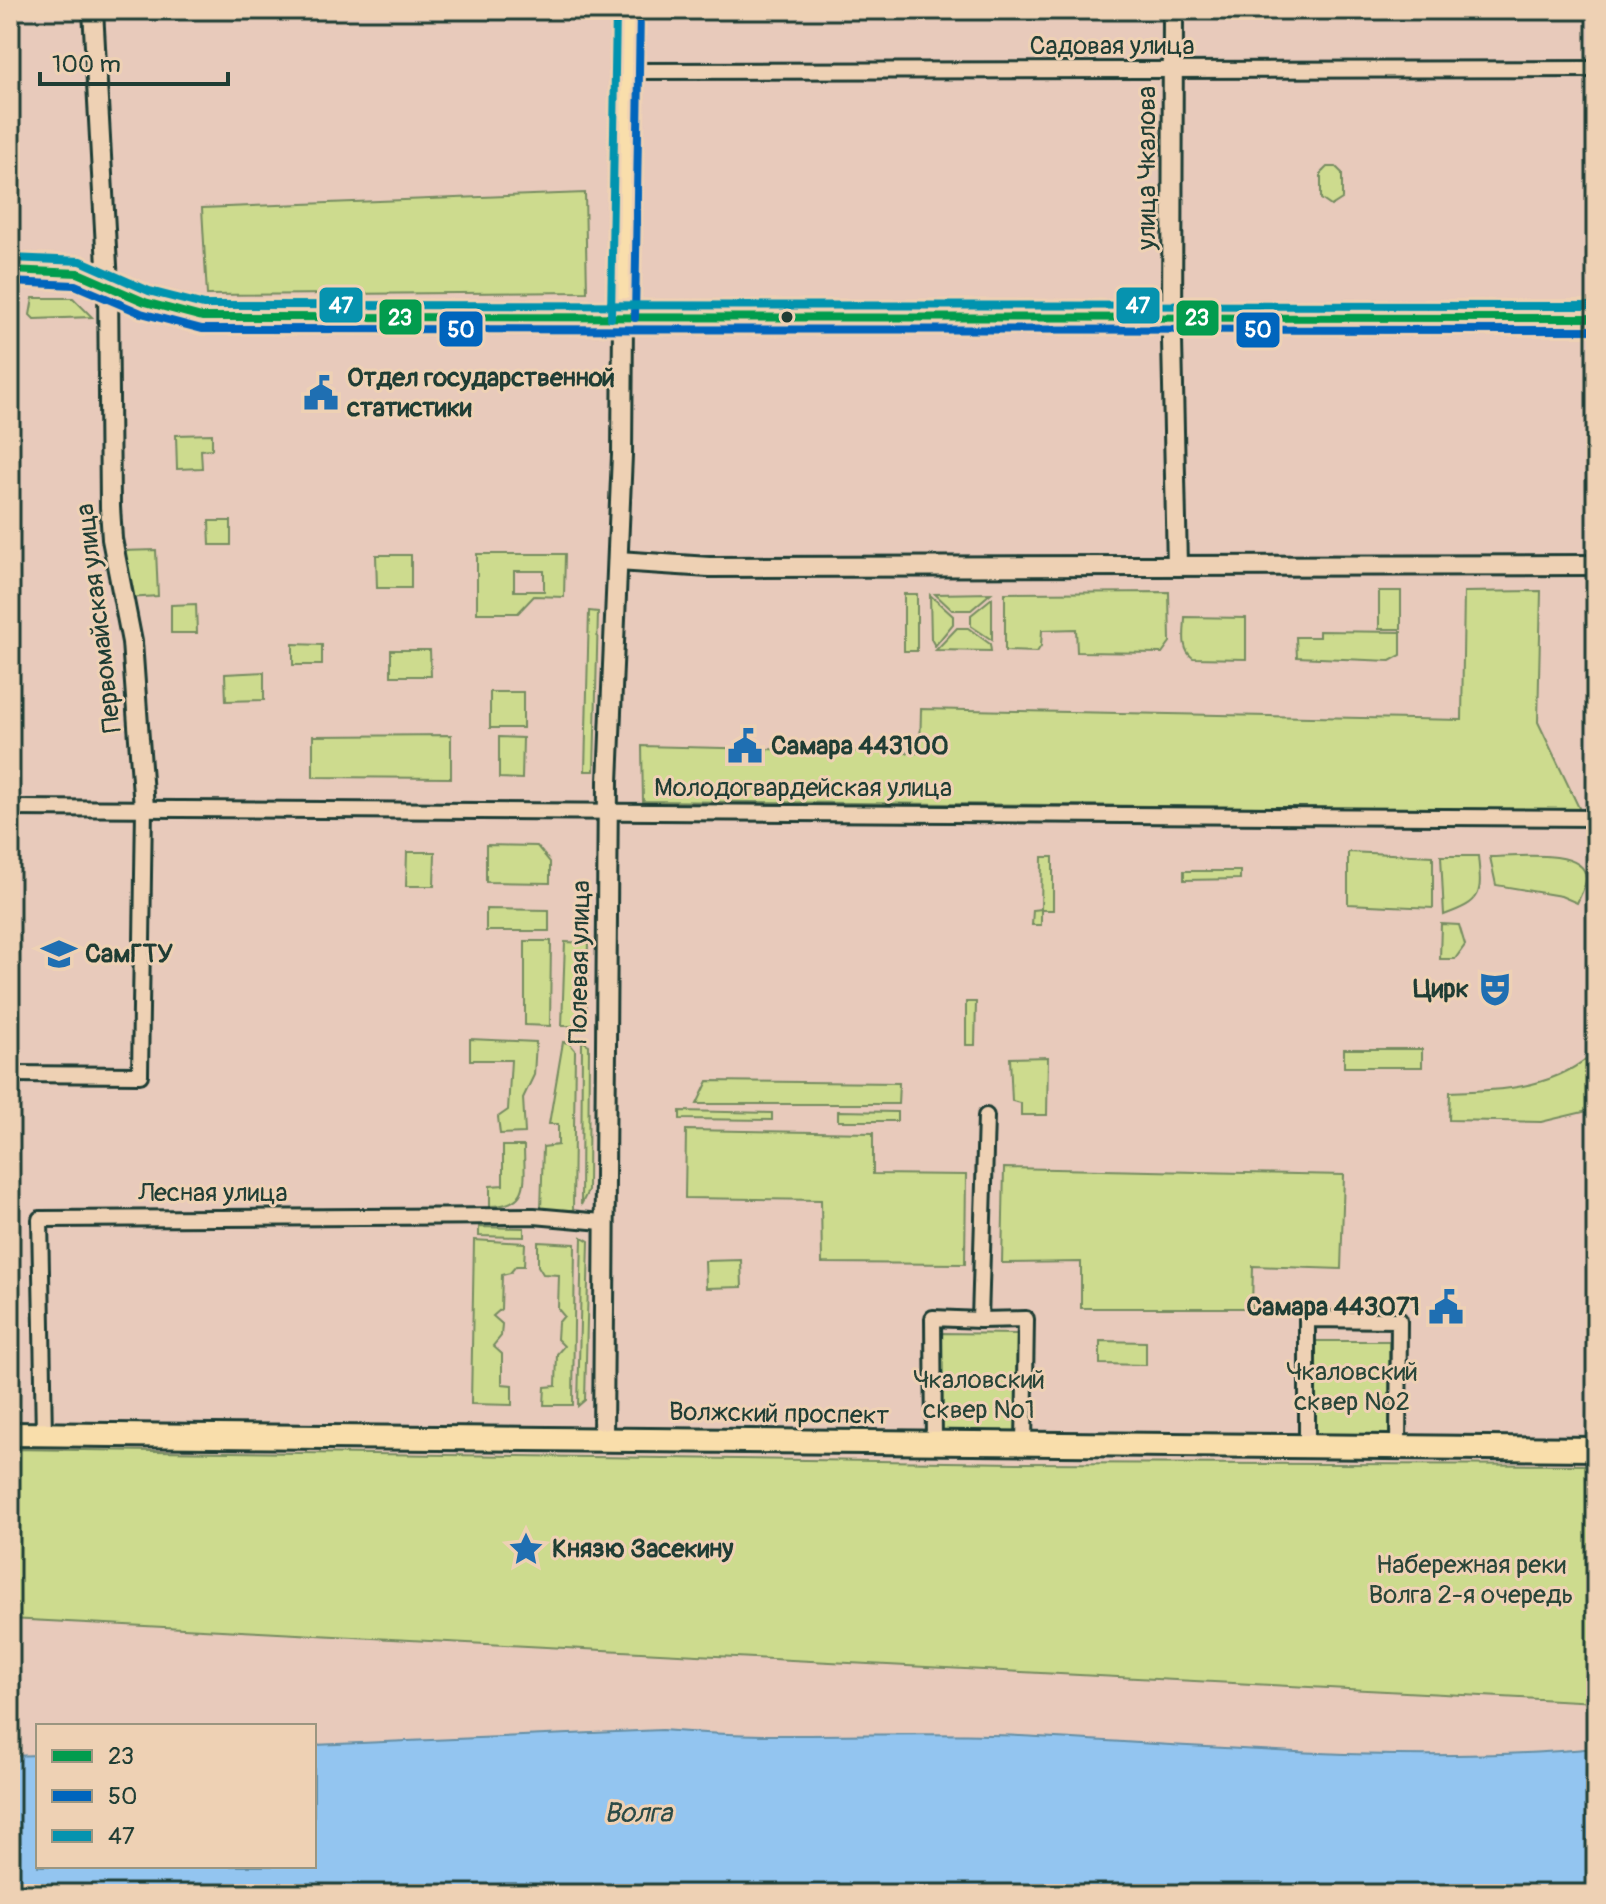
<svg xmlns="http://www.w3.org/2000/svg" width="1606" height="1904" font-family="Pangolin,sans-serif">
<rect width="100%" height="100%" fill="#e8cabb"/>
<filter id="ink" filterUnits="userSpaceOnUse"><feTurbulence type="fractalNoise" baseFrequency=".0125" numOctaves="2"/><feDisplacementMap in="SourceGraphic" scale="16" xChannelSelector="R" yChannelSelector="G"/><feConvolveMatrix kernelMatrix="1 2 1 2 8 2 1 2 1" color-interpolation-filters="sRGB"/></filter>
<g filter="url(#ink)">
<g fill="#cddb8e" stroke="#768c61" stroke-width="2" fill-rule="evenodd">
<path d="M1327 167H1336L1342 173V199L1331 206 1321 199V173Z"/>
<path d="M585 193 587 292 207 295 202 208Z"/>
<path d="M33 298H73L92 317 34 319 30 315Z"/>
<path d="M212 434V449L201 450 202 468 177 469 176 435Z"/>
<path d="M209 521H231V545H210Z"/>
<path d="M156 550 158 596 128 598 121 551Z"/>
<path d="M477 554H565L564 597 534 596 518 613H477ZM514 571H544V591H514Z"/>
<path d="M376 555H411V588H377Z"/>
<rect x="1379" y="591" width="22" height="38"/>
<path d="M1541 591 1538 722 1580 810 643 801 642 746 920 753 921 709 1462 720 1464 592Z"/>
<path d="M1169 592 1170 642 1162 653 1077 652 1076 629 1042 630 1041 646 1037 652 1005 651V593Z"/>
<path d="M991 593 971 610H952L935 594Z"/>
<rect x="904" y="594" width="13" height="57"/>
<path d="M930 595 953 616V624L935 646 931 639Z"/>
<path d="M992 598V640L971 626V615Z"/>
<path d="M196 604 197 633H171V605Z"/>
<path d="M589 611 598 612 594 771H585Z"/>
<path d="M1185 617 1246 618V659L1193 658C1180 649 1185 631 1185 617Z"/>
<path d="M957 628H968L990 644 991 651 936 650Z"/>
<path d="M1319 631 1401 632V655L1390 661 1297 657 1296 637H1319Z"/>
<path d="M293 644 322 645V665H293Z"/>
<path d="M391 650H430L431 676H391Z"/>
<path d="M264 672V700L226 701 225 674Z"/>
<rect x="490" y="692" width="33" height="36"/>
<path d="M451 735V778L313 777V736Z"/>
<path d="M499 737 523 738 522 779 499 778Z"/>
<path d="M486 845 537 846 550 862V883L486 882Z"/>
<path d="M407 852H435L434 886H406Z"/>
<path d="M1348 852 1433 856V908L1348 904Z"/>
<path d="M1441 856H1478C1482 895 1483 901 1444 915Z"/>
<path d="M1042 857H1053V910H1041V925H1032L1033 910 1041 909Z"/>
<path d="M1490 857C1512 857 1587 847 1586 879 1586 886 1580 896 1577 903L1561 896 1496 885Z"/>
<path d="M1184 871H1240V879L1184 880Z"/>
<path d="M486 909 549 910V931H486Z"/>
<path d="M1441 924 1459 925 1465 945 1455 959H1440Z"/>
<path d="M525 941H551L550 1026 525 1025Z"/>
<path d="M565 942 588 943 586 1026H562Z"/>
<path d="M966 1002H976L975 1045H966Z"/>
<path d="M470 1039 536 1042 534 1075 523 1098 525 1133 500 1134 498 1117 508 1110 511 1060H470Z"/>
<path d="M582 1041 589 1045 588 1191 581 1205Z"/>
<path d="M563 1042 569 1043 575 1050 573 1210H541L543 1147 558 1145V1124H549Z"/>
<rect x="1344" y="1049" width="78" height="18"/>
<path d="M1596 1050V1109L1541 1122 1449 1120 1450 1092C1502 1090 1557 1089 1596 1050Z"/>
<path d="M1048 1057 1047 1115H1021V1103L1012 1101 1010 1058Z"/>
<path d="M708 1081 899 1083 898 1104H697Z"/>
<path d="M680 1111 772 1113V1120L680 1119Z"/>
<path d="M838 1111 897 1112V1121H838Z"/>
<path d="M686 1130 873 1133V1174L966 1175 965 1264 822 1263 821 1200 685 1198Z"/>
<path d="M503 1146H524C524 1179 532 1206 490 1206V1186L503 1185Z"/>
<path d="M1004 1168 1344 1175 1341 1269 1253 1266 1252 1308H1081V1262L1002 1263Z"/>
<path d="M479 1227 524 1228V1237L479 1236Z"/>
<path d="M582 1237 589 1241 585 1400 578 1406Z"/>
<path d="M474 1240 525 1243 524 1266H516L510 1273 502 1275 501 1309 493 1316 502 1324 501 1336 493 1346 502 1354V1384L512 1385V1405L471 1404Z"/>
<path d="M538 1242 575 1244 573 1405H544L545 1387 556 1386 557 1354 564 1346 557 1339 558 1323 564 1316 558 1309 559 1275 543 1274 538 1266Z"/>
<path d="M741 1260 742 1287 706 1288 705 1261Z"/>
<path d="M941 1333 1019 1334 1018 1436 940 1435Z"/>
<path d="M1100 1341 1146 1342V1365L1100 1364Z"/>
<rect x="1314" y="1341" width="75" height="93"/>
<path d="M10 1449 1017 1463 1596 1465V1702L10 1619Z"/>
</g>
<path fill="#93c5f0" stroke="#658fa5" stroke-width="2" d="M662 1730C781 1741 900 1730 1020 1736 1211 1746 1404 1766 1596 1748V1894H10V1756L38 1755V1866H314V1745Z"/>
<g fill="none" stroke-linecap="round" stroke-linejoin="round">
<g stroke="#1f3d34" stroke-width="20">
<g id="street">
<path d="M628 71 1596 69"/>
<path d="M10 808 1596 818"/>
<path d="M10 1074 140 1075 144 808"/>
<path d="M986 1116 980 1320 1026 1319 1024 1444"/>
<path d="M44 1435 40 1219 534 1216 602 1222"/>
<path d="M934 1443 933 1318 980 1320"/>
<path d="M1307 1446V1319L1399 1320 1398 1448"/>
</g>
</g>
<g stroke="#1f3d34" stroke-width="24">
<g id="secondary">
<path d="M93 10 108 284 110 507 112 539 132 642 144 808"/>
<path d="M1173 10 1172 341 1177 566"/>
<path d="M618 561 709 567 1596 565"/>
<path d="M603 1440 608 782 622 455 623 318"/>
</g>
</g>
<g stroke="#1f3d34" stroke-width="28">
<g id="primary">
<path d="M10 270 78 273 145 302 202 317 1596 318"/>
<path d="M623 318 628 10"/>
<path d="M10 1434 1596 1449"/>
</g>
</g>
<use href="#street" stroke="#eed1b4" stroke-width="14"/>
<use href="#secondary" stroke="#eed1b4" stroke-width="18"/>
<use href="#primary" stroke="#f9deab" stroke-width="22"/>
<g stroke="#eed1b4" stroke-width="14">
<path id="bus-1" d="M10 270 78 273 145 302 202 317 1596 318"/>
</g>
<g stroke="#eed1b4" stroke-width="14">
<g id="bus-2">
<path d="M10 282 75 285 141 313 202 329 1596 330"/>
<path d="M635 318 640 10"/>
</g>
</g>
<g stroke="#eed1b4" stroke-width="14">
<g id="bus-3">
<path d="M11 258 81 261 149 291 204 305 1596 306"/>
<path d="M611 318 616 10"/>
</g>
</g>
<use href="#bus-1" stroke="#039c4e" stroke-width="8"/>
<use href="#bus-2" stroke="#0065bd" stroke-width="8"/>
<use href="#bus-3" stroke="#0693af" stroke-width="8"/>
</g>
</g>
<defs>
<g id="civic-bare" transform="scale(2.76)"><path d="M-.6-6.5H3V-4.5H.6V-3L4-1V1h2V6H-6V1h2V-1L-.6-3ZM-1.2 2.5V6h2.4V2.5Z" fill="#1f6fb2" stroke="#eed1b4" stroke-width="2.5" paint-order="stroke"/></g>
<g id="university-bare" transform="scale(2.76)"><path d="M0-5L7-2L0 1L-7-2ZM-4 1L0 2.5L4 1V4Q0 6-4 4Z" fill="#1f6fb2" stroke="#eed1b4" stroke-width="2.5" paint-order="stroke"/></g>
<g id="theatre-bare" transform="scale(2.76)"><path d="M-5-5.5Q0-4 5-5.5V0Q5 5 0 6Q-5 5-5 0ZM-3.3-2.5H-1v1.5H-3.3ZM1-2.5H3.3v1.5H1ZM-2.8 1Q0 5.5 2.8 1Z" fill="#1f6fb2" stroke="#eed1b4" stroke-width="2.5" paint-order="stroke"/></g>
<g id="sight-bare" transform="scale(2.76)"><path d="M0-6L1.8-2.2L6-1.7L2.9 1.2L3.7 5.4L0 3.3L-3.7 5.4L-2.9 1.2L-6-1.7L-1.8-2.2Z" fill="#1f6fb2" stroke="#eed1b4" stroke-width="2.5" paint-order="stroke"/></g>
</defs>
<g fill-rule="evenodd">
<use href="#civic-bare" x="321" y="393"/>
<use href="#civic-bare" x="745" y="746"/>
<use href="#university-bare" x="59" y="954"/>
<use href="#theatre-bare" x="1495" y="989"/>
<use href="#civic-bare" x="1446" y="1307"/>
<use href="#sight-bare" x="526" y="1549"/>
</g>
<circle fill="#1f3d34" stroke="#eed1b4" stroke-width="3" cx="787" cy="317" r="7"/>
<g text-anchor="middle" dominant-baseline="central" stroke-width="6" stroke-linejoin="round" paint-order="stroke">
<g font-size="26" fill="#1f3d34" stroke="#eed1b4">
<text x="1112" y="46">Садовая улица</text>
<text transform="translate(1147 168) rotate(-90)">улица Чкалова</text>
<text transform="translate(99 618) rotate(-97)">Первомайская улица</text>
<text x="803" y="788">Молодогвардейская улица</text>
<text transform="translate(580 962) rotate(-89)">Полевая улица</text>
<text x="213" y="1193">Лесная улица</text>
<text transform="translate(779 1414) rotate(1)">Волжский проспект</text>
</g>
<g font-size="26" font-weight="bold" fill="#1f3d34" stroke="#eed1b4" text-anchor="start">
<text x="347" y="378">Отдел государственной<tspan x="347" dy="30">статистики</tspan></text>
<text x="771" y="746">Самара 443100</text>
<text x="85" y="954">СамГТУ</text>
<text x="1469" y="989" text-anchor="end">Цирк</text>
<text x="1420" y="1307" text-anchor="end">Самара 443071</text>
<text x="552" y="1549">Князю Засекину</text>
</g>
<g font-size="26" fill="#284538" stroke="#eed1b4">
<text x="1352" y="1372">Чкаловский<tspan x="1352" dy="30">сквер №2</tspan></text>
<text x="979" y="1380">Чкаловский<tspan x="979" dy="30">сквер №1</tspan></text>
<text x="1471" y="1565">Набережная реки<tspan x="1471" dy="30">Волга 2-я очередь</tspan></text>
</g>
<g font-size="28" font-style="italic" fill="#2b4b47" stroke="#eed1b4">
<text x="638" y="1813">Волга</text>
</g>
</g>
<g stroke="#eed1b4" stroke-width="3">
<rect x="318" y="286" width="46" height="38" rx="8" fill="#0693af"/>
<rect x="1115" y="286" width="46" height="39" rx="8" fill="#0693af"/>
<rect x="378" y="298" width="45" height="38" rx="8" fill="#039c4e"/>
<rect x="1175" y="299" width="45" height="38" rx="8" fill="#039c4e"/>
<rect x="438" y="310" width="46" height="38" rx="8" fill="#0065bd"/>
<rect x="1235" y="311" width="46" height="38" rx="8" fill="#0065bd"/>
</g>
<g font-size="22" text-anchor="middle" font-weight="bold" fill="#fff">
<text x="341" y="313">47</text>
<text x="1138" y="313">47</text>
<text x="400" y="325">23</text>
<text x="1197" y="325">23</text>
<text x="461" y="337">50</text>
<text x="1258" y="337">50</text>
</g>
<rect width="1606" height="1904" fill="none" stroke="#eed1b4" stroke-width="40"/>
<rect x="20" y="20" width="1566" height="1864" fill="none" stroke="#1f3d34" stroke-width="3" filter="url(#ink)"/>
<rect x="36" y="1724" width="280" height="144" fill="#eed1b4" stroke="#9b9681" stroke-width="2"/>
<rect x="52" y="1750" width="40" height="12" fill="#039c4e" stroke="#9b9681" stroke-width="2"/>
<text x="108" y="1764" font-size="24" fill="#1f3d34">23</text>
<rect x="52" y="1790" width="40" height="12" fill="#0065bd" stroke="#9b9681" stroke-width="2"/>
<text x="108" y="1804" font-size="24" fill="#1f3d34">50</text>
<rect x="52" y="1830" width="40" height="12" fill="#0693af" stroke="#9b9681" stroke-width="2"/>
<text x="108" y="1844" font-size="24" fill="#1f3d34">47</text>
<path d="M40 72v12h188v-12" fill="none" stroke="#1f3d34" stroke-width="4"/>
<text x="52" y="72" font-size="24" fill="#1f3d34" stroke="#eed1b4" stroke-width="6" paint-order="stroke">100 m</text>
</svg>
